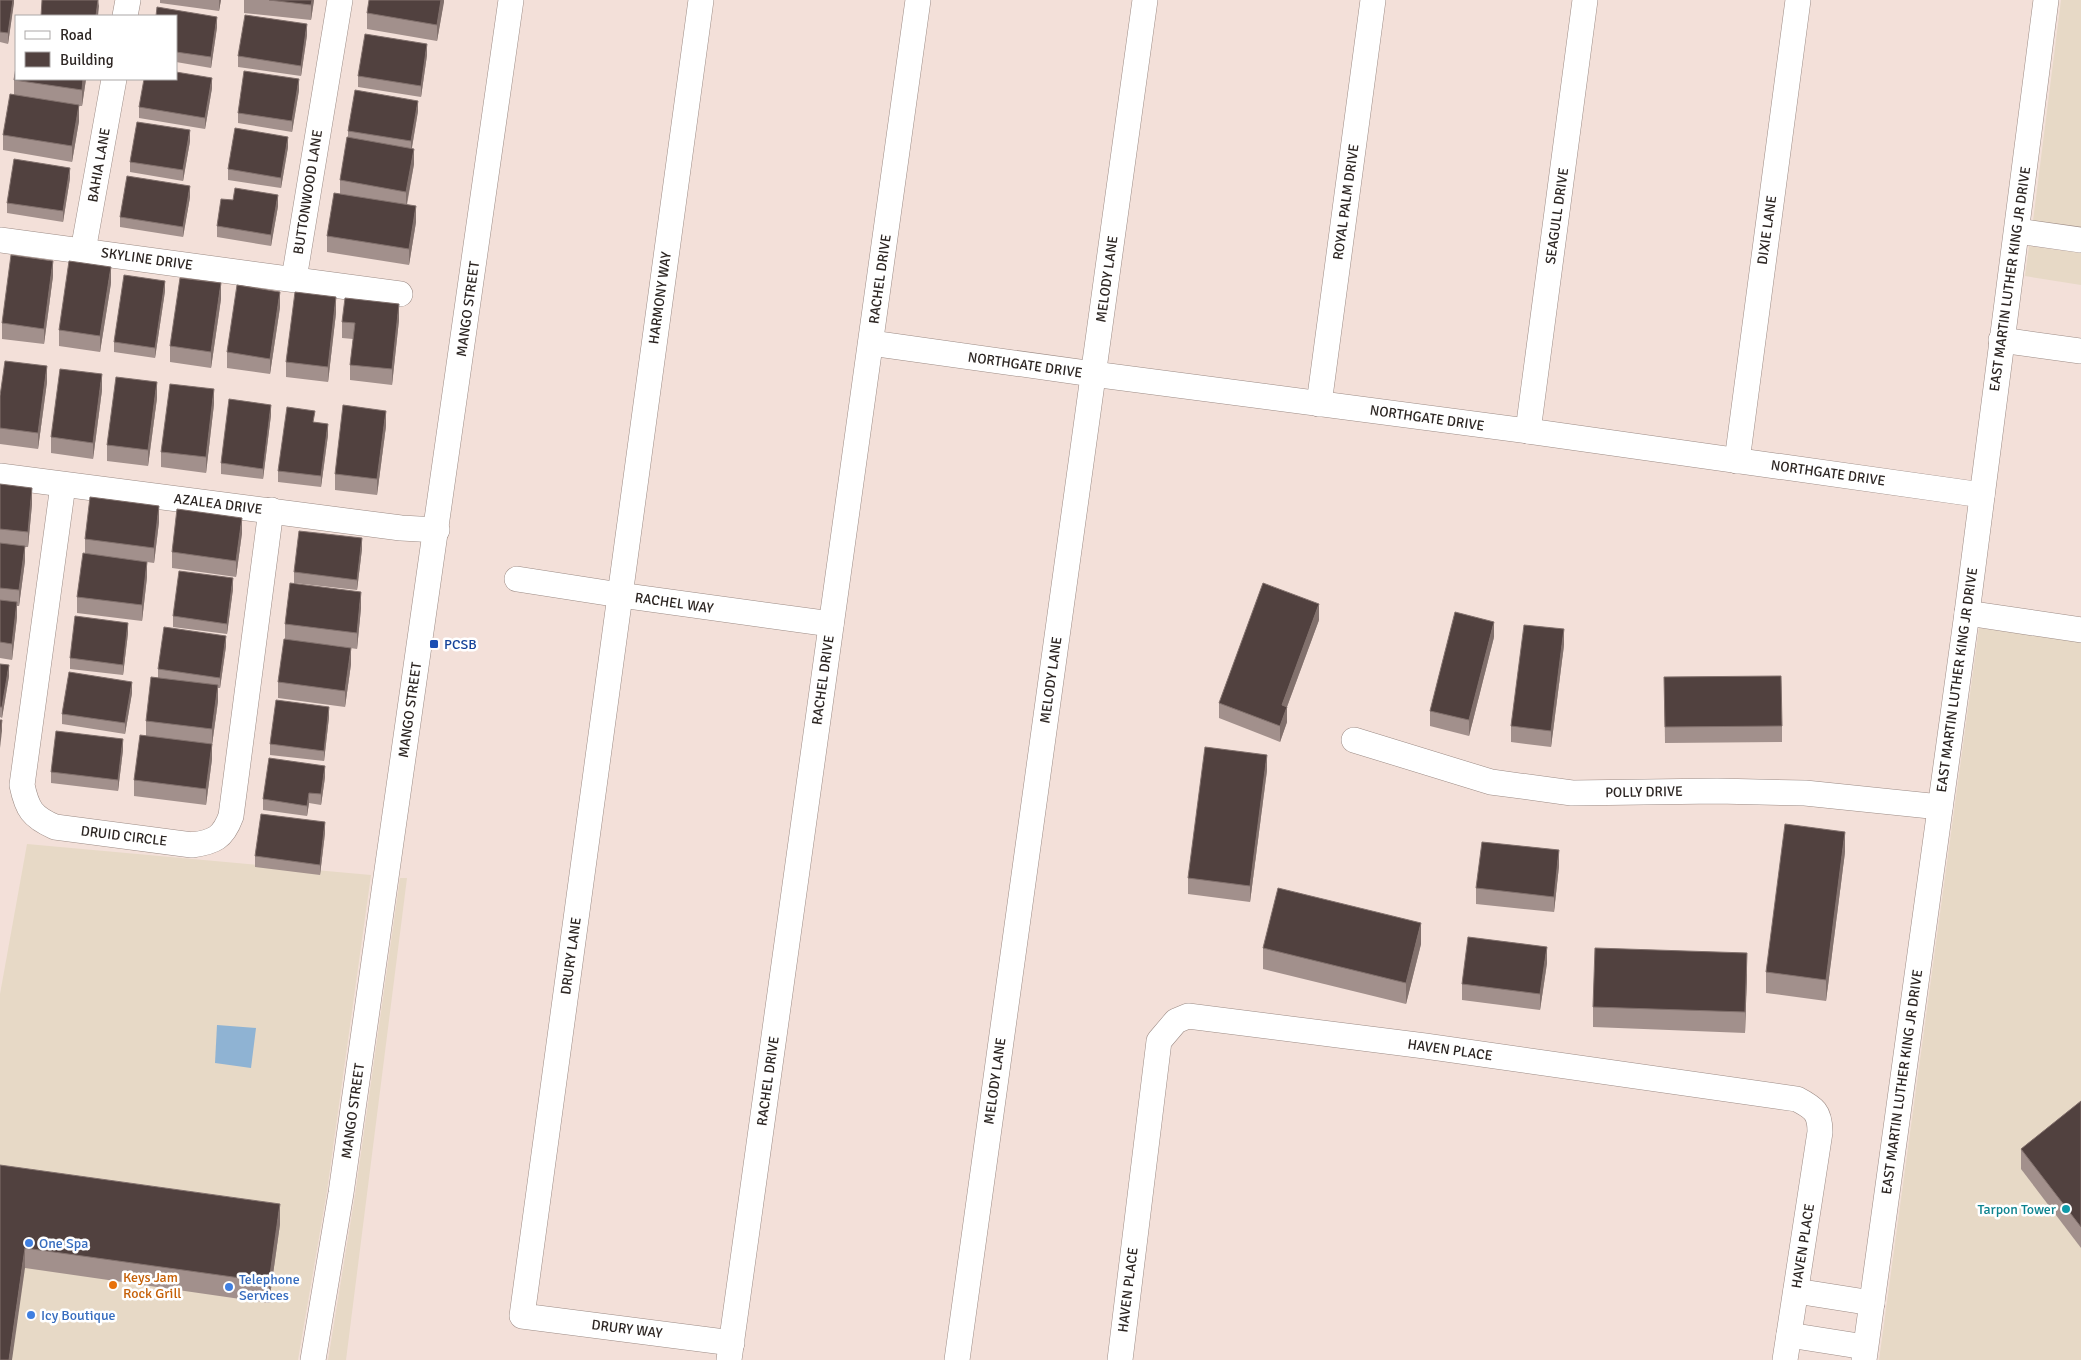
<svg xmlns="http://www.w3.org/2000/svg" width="2081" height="1360" font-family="Signika,sans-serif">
<rect width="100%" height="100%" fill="#f3e0d9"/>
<g fill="#e7d9c6">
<path d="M2061 0H2081V227L2033 221Z"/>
<path d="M2029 246 2081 253V285L2025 276Z"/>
<path d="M1979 628 2081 642V1360H1879Z"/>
<path d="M27 844 371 875 327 1191 298 1360H0V994Z"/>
<path d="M400 878H407L346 1360H328L355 1195Z"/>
</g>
<path fill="#8fb3d3" d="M217 1025 256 1028 251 1068 215 1063Z"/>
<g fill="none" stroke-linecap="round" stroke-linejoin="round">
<g stroke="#9c8b85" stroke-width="26">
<g id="minor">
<path d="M701 0 522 1316 732 1343"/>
<path d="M125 16 128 0"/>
<path d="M2017 231 2081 240"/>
<path d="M0 240 400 294"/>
<path d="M83 251 114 79"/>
<path d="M294 279 340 0"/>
<path d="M2001 340 2081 351"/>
<path d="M871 343 1093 374 1528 431 1982 495"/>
<path d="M1319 404 1373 0"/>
<path d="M1528 431 1585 0"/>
<path d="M1737 461 1798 0"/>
<path d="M0 476 401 528 437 530"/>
<path d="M63 485 22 785C27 809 32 817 55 827L192 845C214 842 223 838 231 816L271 510"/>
<path d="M517 579 620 595 831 624"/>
<path d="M1967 613 2081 630"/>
<path d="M1354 740 1491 782 1572 793 1717 791 1805 793 1940 807"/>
<path d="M1796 1291 1872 1303"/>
<path d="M1789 1335 1865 1347"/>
<path d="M313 1360 341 1193 511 0"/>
<path d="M729 1360 918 0"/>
<path d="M957 1360 1145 0"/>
<path d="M1120 1360 1159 1041 1176 1021 1188 1016 1425 1046 1797 1099C1814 1108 1820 1112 1820 1132L1785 1360"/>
<path d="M1864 1360 1967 613 2046 0"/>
</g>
</g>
<use href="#minor" stroke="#fff" stroke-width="25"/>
</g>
<g fill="#a2908c">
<path d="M0 0H14L8 44 0 42Z"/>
<path d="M160 0H221L219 11 160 3Z"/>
<path d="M244 0H314L311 20 244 13Z"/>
<path d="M444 0 437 41 367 29V13Z"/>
<path d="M176 16 217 27 211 68 176 62Z"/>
<path d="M307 35 301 76 238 67V56Z"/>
<path d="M427 55 421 97 358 87V76Z"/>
<path d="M86 79 82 106H79V121L72 162 3 150V135L14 95V80Z"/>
<path d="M212 88 205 129 139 118V107Z"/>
<path d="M299 90 292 132 238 123V113Z"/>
<path d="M418 111 412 148 414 164 407 205 416 222 409 265 327 252V236L340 194V180L348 137V131Z"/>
<path d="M190 141 183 181 130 172V162Z"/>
<path d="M288 147 281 188 228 180V169Z"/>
<path d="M70 178 63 222 7 213V203Z"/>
<path d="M190 197 183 237 120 227V217Z"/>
<path d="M233 200 278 206 271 246 217 237V226Z"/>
<path d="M53 276 44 344 2 339V323Z"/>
<path d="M111 283 100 352 59 346V330Z"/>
<path d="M165 291 155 358 114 352V342Z"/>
<path d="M221 299 211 368 170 362V346Z"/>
<path d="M280 307 270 374 227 368V352Z"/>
<path d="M336 313 328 382 286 377V362Z"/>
<path d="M399 320 392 385 350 380V365L353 339 342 338V322Z"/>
<path d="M47 382 38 449 0 444V396Z"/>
<path d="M102 390 93 459 51 453V437Z"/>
<path d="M157 398 148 466 107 461V445Z"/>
<path d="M214 404 206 473 161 467V452Z"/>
<path d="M271 415 263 479 221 474V463Z"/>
<path d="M315 422 328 435 321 487 278 482V471Z"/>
<path d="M386 426 377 495 335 490V474Z"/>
<path d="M0 484 32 504 28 547H25V561L19 606H17V617L12 660 0 658Z"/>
<path d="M159 522 154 563 147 562V577L142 621 77 613V597L85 553V539Z"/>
<path d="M242 533 236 577 172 568V552Z"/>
<path d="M362 549 357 590 294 583V572Z"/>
<path d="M233 589 227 634 173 627V616Z"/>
<path d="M361 608 357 649 330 645 351 664 345 707 278 698V682L285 639V624Z"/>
<path d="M1319 620 1287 707V722L1280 742 1219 718V703Z"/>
<path d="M128 633 123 675 70 669V658Z"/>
<path d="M1494 637 1469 736 1430 726V711Z"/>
<path d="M1564 645 1551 747 1511 742V726Z"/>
<path d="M226 646 220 688H218V701L212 745V759L206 805 134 796V780L146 735V721L158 678V669Z"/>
<path d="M0 664 9 676 2 718 0 717Z"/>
<path d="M1664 677 1782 726V742L1665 743Z"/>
<path d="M132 693 125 734 62 724V714Z"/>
<path d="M329 717 324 761 270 755V744Z"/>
<path d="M123 750 118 791 51 783V772Z"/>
<path d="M1267 770 1250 902 1188 894V878Z"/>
<path d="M325 777 321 805 309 803 307 816 263 810V799Z"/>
<path d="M325 833 320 875 255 867V856Z"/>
<path d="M1845 852 1826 1001 1766 993V972Z"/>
<path d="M1559 866 1554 912 1476 904V888Z"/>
<path d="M1421 944 1406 1004 1263 969V948Z"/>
<path d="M1547 963 1540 1010 1462 1000V984Z"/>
<path d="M1747 974 1745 1033 1593 1027V1007Z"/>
<path d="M2081 1101V1248L2021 1169V1149Z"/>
<path d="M0 1165 280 1224 269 1303 25 1268Z"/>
</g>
<g fill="#82716d">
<path d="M13 0H14V3L8 44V33Z"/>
<path d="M98 0 99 6 98 16H96Z"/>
<path d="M219 0H221L219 11Z"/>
<path d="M312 0H314L311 20V5Z"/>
<path d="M441 0H444V2L437 41V25Z"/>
<path d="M217 17V27L211 68V57Z"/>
<path d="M307 24V35L301 76V66Z"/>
<path d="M427 44V55L421 97V86Z"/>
<path d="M212 78V88L205 129V118Z"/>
<path d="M83 79H86L82 106V90Z"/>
<path d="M299 79V90L292 132V121Z"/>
<path d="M418 101V111L411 152V141Z"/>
<path d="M79 105V121L72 162V146Z"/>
<path d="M190 130V141L183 181V170Z"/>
<path d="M288 137V147L281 188V178Z"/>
<path d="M414 149V164L406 207V192Z"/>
<path d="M70 168V178L63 222V211Z"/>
<path d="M190 186V197L183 237V227Z"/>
<path d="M278 195V206L271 246V235Z"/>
<path d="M416 206V222L409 265V249Z"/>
<path d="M53 261V276L44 344V329Z"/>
<path d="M111 267V283L100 352V336Z"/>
<path d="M165 281V291L155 358V348Z"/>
<path d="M221 283V299L211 368V352Z"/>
<path d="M280 292V307L270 374V359Z"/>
<path d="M336 297V313L328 382V367Z"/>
<path d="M399 304V320L392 385V369Z"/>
<path d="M47 366V382L38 449V433Z"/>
<path d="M102 374V390L93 459V443Z"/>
<path d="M157 382V398L148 466V450Z"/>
<path d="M214 389V404L206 473V457Z"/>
<path d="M271 405V415L263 479V469Z"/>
<path d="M386 411V426L377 495V479Z"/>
<path d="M328 424V435L321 487V476Z"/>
<path d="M32 488V504L28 547V532Z"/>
<path d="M159 506V522L154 563V548Z"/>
<path d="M242 518V533L236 577V561Z"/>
<path d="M362 538V549L357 590V580Z"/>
<path d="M25 546V561L19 606V590Z"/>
<path d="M147 562V577L142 621V605Z"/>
<path d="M233 578V589L227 634V624Z"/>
<path d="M361 592V608L357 649V633Z"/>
<path d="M17 602V617L12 660V644Z"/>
<path d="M1319 604V620L1282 720V705Z"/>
<path d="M1494 622V637L1469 736V720Z"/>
<path d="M128 623V633L123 675V665Z"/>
<path d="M1564 629V645L1551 747V731Z"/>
<path d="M226 636V646L220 688V678Z"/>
<path d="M351 648V664L345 707V691Z"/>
<path d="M9 665V676L2 718V707Z"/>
<path d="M132 682V693L125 734V723Z"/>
<path d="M218 685V701L212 745V729Z"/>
<path d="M329 707V717L324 761V751Z"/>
<path d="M1287 707V722L1280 742V726Z"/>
<path d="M2 720V731L0 748V737Z"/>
<path d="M123 739V750L118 791V780Z"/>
<path d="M212 744V759L206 805V789Z"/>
<path d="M1267 755V770L1250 902V886Z"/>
<path d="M325 766V777L321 805V794Z"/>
<path d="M309 793V803L307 816V806Z"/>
<path d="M325 822V833L320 875V865Z"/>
<path d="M1845 832V852L1826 1001V980Z"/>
<path d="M1559 850V866L1554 912V897Z"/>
<path d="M1421 923V944L1406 1004V983Z"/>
<path d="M1547 947V963L1540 1010V994Z"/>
<path d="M1747 953V974L1745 1033V1012Z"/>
<path d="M280 1204V1224L269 1303V1282Z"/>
<path d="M25 1248V1268L12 1360H9Z"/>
</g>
<g fill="#51413f" stroke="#82716d">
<path d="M0 0H13L8 33 0 32Z"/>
<path d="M42 0H98L96 16H41Z"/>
<path d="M269 0H312L311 5Z"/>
<path d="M369 0H441L437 25 367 13Z"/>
<path d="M157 7 217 17 211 57 176 52V16H156Z"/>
<path d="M245 15 307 24 301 66 238 56Z"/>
<path d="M365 34 427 44 421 86 358 76Z"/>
<path d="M16 67V79H83L82 90 14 80Z"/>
<path d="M244 71 299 79 292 121 238 113Z"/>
<path d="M176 72 212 78 205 118 139 107 144 79H176Z"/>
<path d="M355 90 418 101 411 141 348 131Z"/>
<path d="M10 94 79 105 72 146 3 135Z"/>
<path d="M137 122 190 130 183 170 130 162Z"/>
<path d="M235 128 288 137 281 178 228 169Z"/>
<path d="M347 137 414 149 406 192 340 180Z"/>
<path d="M14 159 70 168 63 211 7 203Z"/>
<path d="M127 176 190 186 183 227 120 217Z"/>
<path d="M235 188 278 195 271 235 217 226 221 199 233 200Z"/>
<path d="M334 193 416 206 409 249 327 236Z"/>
<path d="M11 255 53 261 44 329 2 323Z"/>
<path d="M69 261 111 267 100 336 59 330Z"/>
<path d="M124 275 165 281 155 348 114 342Z"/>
<path d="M180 278 221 283 211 352 170 346Z"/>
<path d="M237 285 280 292 270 359 227 352Z"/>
<path d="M295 292 336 297 328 367 286 362Z"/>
<path d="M345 298 399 304 392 369 350 365 355 323 342 322Z"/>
<path d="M5 361 47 366 38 433 0 428V396Z"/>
<path d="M60 369 102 374 93 443 51 437Z"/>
<path d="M116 377 157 382 148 450 107 445Z"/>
<path d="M170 384 214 389 206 457 161 452Z"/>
<path d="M229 399 271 405 263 469 221 463Z"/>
<path d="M343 405 386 411 377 479 335 474Z"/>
<path d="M287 407 315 411 313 422 328 424 321 476 278 471Z"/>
<path d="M0 484 32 488 28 532 0 529Z"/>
<path d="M90 497 159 506 154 548 85 539Z"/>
<path d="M177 509 242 518 236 561 172 552Z"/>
<path d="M299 531 362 538 357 580 294 572Z"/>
<path d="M0 543 25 546 19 590 0 588Z"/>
<path d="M83 553 147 562 142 605 77 597Z"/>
<path d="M179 571 233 578 227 624 173 616Z"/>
<path d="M290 583 361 592 357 633 285 624Z"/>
<path d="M1263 583 1319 604 1282 705 1287 707 1280 726 1219 703Z"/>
<path d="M0 600 17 602 12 644 0 642Z"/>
<path d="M1455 612 1494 622 1469 720 1430 711Z"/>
<path d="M75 616 128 623 123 665 70 658Z"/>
<path d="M1524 625 1564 629 1551 731 1511 726Z"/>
<path d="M164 627 226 636 220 678 158 669Z"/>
<path d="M284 639 351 648 345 691 278 682Z"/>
<path d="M0 664 9 665 2 707H0Z"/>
<path d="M69 672 132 682 125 723 62 714Z"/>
<path d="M1781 676 1782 726 1665 727 1664 677Z"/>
<path d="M151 677 218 685 212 729 146 721Z"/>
<path d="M276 700 329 707 324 751 270 744Z"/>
<path d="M0 720H2L0 737Z"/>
<path d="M56 731 123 739 118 780 51 772Z"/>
<path d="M140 735 212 744 206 789 134 780Z"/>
<path d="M1205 747 1267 755 1250 886 1188 878Z"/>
<path d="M269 758 325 766 321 794 309 793 307 806 263 799Z"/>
<path d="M261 814 325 822 320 865 255 856Z"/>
<path d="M1785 824 1845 832 1826 980 1766 972Z"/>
<path d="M1482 842 1559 850 1554 897 1476 888Z"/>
<path d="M1278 888 1421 923 1406 983 1263 948Z"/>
<path d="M1468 937 1547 947 1540 994 1462 984Z"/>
<path d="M1595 948 1747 953 1745 1012 1593 1007Z"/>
<path d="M2081 1101V1227L2021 1149Z"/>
<path d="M0 1165 280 1204 269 1282 25 1248 9 1360H0Z"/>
</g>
<rect fill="#1a4fb4" stroke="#fff" stroke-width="2" x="429" y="639" width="10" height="10" rx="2.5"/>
<circle fill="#0f9aa8" stroke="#fff" stroke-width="2" cx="2066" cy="1209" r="5"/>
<g fill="#3f7fe0" stroke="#fff" stroke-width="2">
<circle cx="29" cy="1243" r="5"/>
<circle cx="229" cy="1287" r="5"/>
<circle cx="31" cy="1315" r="5"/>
</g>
<circle fill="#e8710a" stroke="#fff" stroke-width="2" cx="113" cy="1285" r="5"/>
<g text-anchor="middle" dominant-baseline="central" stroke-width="5" stroke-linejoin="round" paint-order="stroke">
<g font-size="14" fill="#2d2623" stroke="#fff">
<text transform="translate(99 165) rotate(-80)">BAHIA LANE</text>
<text transform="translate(308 192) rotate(-81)">BUTTONWOOD LANE</text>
<text transform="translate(1346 202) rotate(-82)">ROYAL PALM DRIVE</text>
<text transform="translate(1557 216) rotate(-82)">SEAGULL DRIVE</text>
<text transform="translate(1767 230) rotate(-82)">DIXIE LANE</text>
<text transform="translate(147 259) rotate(8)">SKYLINE DRIVE</text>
<text transform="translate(880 279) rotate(-82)">RACHEL DRIVE</text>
<text transform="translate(1107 279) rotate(-82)">MELODY LANE</text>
<text transform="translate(2010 279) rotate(-82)">EAST MARTIN LUTHER KING JR DRIVE</text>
<text transform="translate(660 298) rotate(-82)">HARMONY WAY</text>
<text transform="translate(468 309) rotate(-82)">MANGO STREET</text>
<text transform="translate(1025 365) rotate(8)">NORTHGATE DRIVE</text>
<text transform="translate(1427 418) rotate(8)">NORTHGATE DRIVE</text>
<text transform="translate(1828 473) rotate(8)">NORTHGATE DRIVE</text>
<text transform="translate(218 504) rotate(7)">AZALEA DRIVE</text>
<text transform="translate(674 603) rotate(8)">RACHEL WAY</text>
<text transform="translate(823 680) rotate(-82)">RACHEL DRIVE</text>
<text transform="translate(1051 680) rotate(-82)">MELODY LANE</text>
<text transform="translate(1957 680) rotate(-82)">EAST MARTIN LUTHER KING JR DRIVE</text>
<text transform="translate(410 710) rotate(-82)">MANGO STREET</text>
<text transform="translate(1644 792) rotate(-1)">POLLY DRIVE</text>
<text transform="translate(124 836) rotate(7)">DRUID CIRCLE</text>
<text transform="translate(571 956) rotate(-82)">DRURY LANE</text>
<text transform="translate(1450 1050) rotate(8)">HAVEN PLACE</text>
<text transform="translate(768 1081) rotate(-82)">RACHEL DRIVE</text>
<text transform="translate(995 1081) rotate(-82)">MELODY LANE</text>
<text transform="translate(1902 1082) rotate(-82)">EAST MARTIN LUTHER KING JR DRIVE</text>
<text transform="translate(353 1111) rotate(-82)">MANGO STREET</text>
<text transform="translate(1803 1246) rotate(-81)">HAVEN PLACE</text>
<text transform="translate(1128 1290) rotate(-83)">HAVEN PLACE</text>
<text transform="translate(627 1329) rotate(7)">DRURY WAY</text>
</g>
<g font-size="14" fill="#164399" stroke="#fff" text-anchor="start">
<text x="444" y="644">PCSB</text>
</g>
<g font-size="14" fill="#0d838f" stroke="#fff" text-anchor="end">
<text x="2056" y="1209">Tarpon Tower</text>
</g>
<g font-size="14" fill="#366cbe" stroke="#fff" text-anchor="start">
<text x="39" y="1243">One Spa</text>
<text x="239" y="1279">Telephone<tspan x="239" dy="16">Services</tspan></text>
<text x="41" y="1315">Icy Boutique</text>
</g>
<g font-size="14" fill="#c56008" stroke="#fff" text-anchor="start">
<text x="123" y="1277">Keys Jam<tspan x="123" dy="16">Rock Grill</tspan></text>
</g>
</g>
<rect x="15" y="15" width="162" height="65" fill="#ffffff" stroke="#aba8a7"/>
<rect x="25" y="31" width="25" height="8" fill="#ffffff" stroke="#aba8a7"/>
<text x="60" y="40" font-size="15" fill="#2d2623">Road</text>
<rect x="25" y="52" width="25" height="15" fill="#51413f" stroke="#aba8a7"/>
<text x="60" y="65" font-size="15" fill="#2d2623">Building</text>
</svg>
